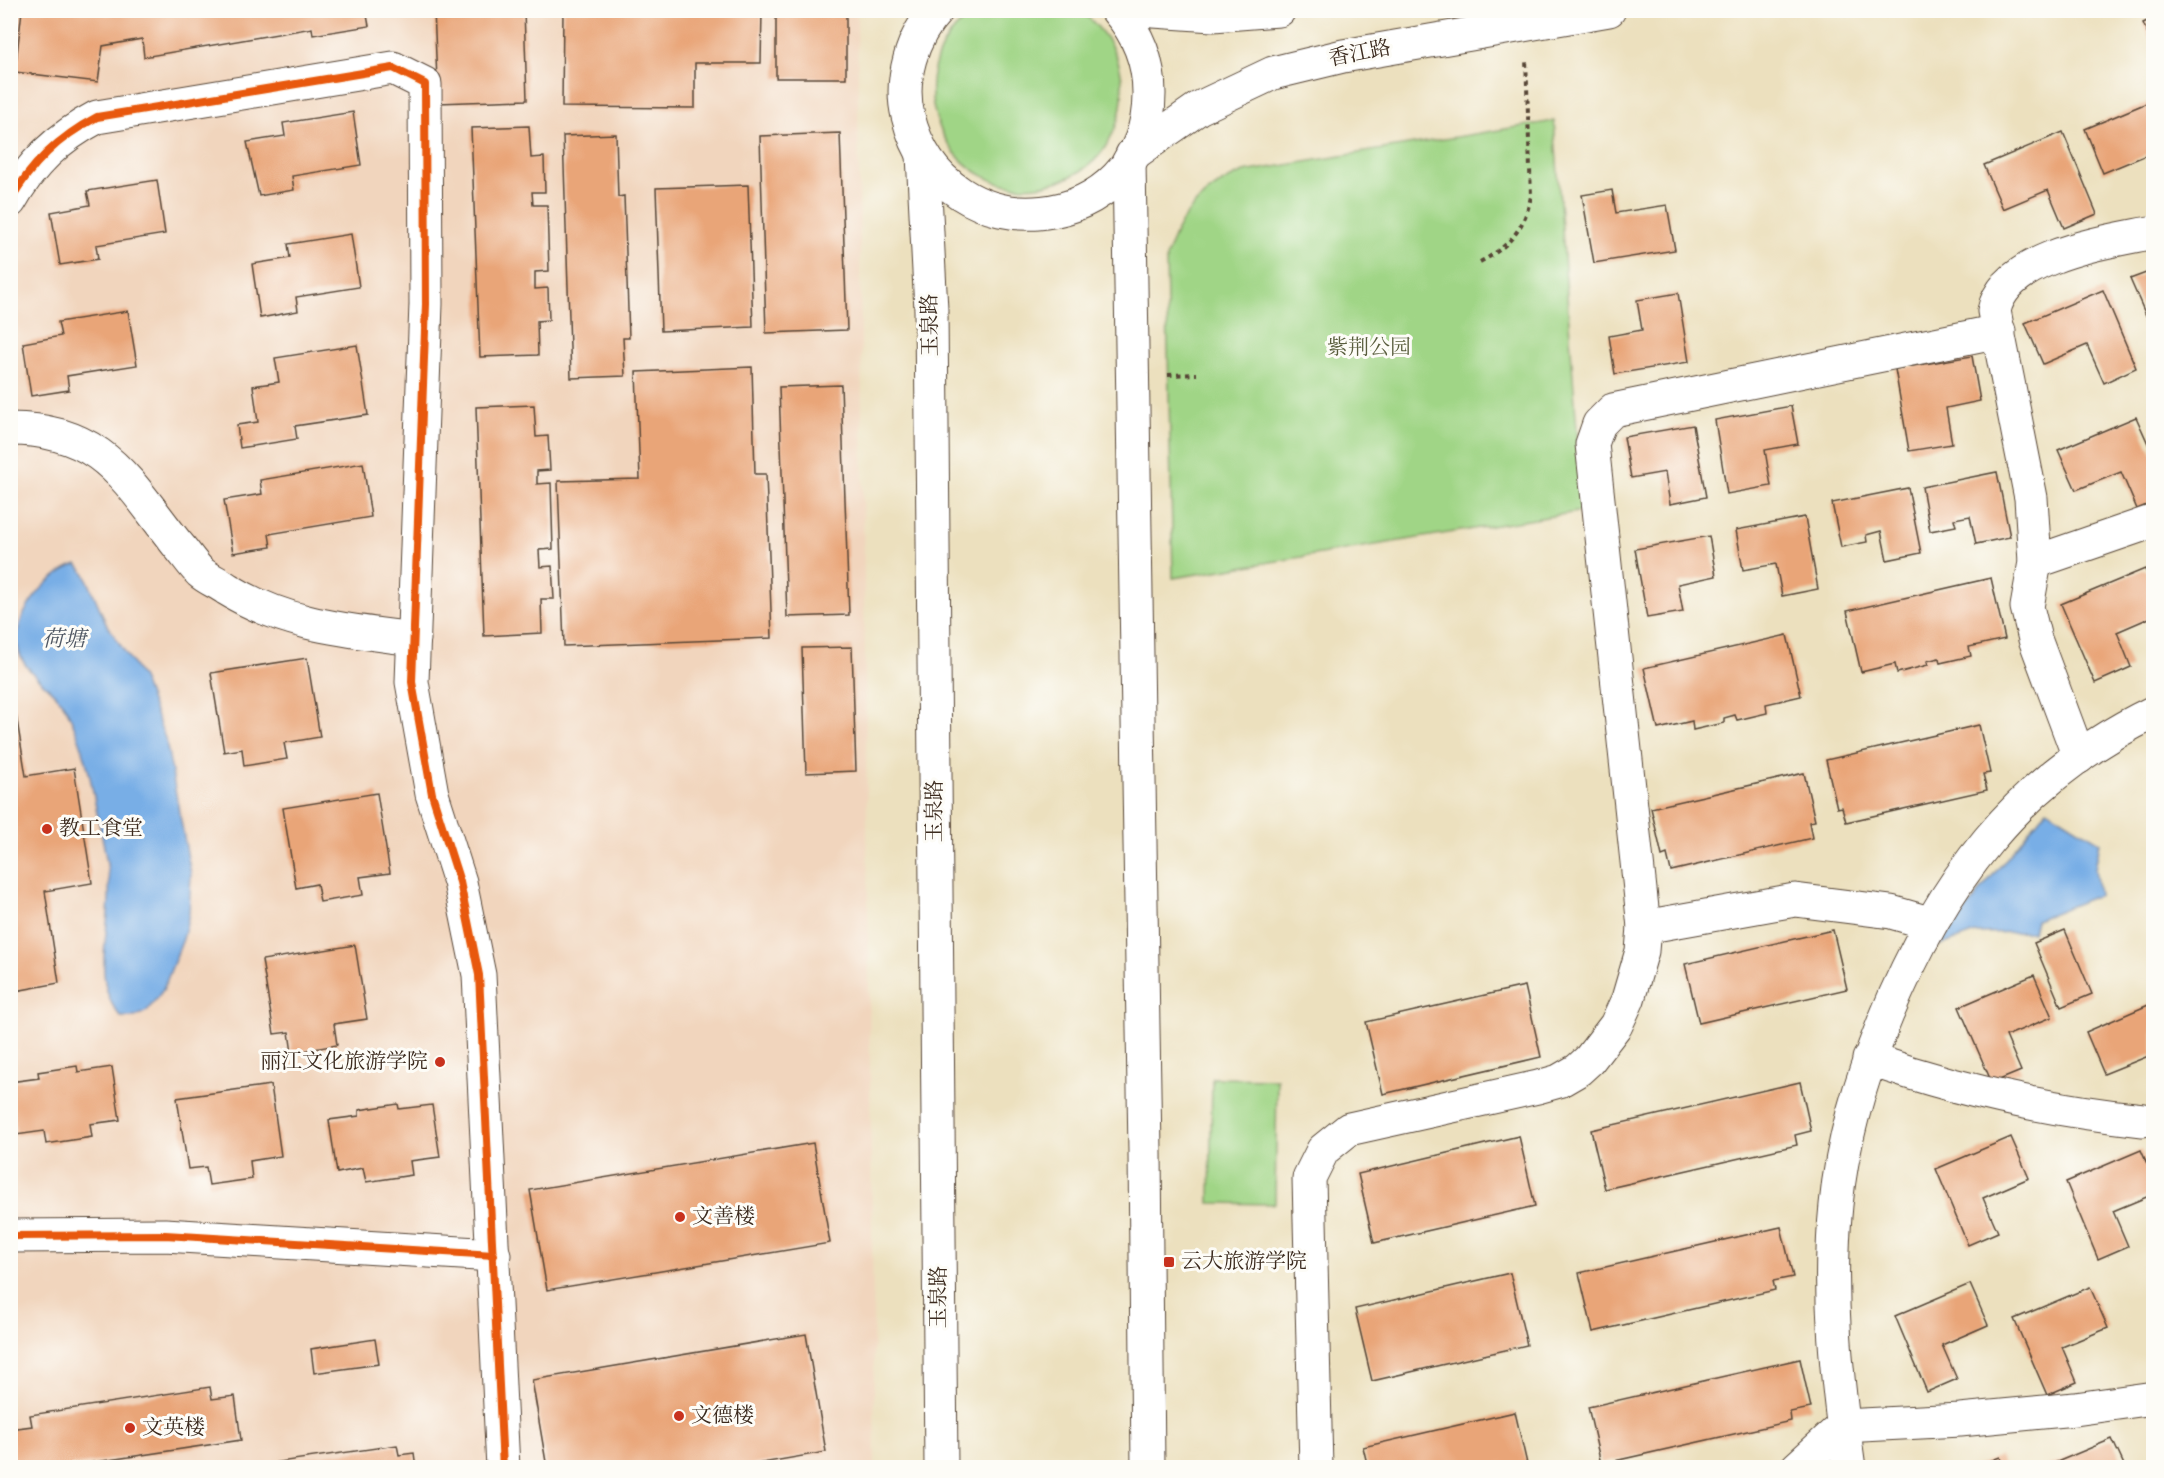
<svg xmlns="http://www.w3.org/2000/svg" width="2164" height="1478" font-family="Vollkorn,'Noto Serif SC',serif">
<rect width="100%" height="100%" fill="#fdfcf7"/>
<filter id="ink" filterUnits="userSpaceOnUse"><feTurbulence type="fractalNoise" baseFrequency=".0167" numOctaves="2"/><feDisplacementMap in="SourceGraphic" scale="12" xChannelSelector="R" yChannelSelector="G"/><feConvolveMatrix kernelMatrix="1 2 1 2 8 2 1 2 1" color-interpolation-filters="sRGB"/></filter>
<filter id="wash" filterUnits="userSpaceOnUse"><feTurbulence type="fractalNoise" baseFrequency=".008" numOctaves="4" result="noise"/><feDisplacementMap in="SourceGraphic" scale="24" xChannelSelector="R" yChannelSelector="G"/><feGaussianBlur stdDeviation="1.35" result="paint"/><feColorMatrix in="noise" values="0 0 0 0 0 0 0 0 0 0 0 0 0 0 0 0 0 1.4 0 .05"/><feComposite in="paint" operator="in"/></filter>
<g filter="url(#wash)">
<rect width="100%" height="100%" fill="#ece0be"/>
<path fill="#f1d5bd" d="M10 11H857L875 1467H11Z"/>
<g fill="#a0d586" stroke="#6e8052" stroke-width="1.5">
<path d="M977 11C1001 10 1025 10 1050 10 1058 10 1069 8 1077 10 1086 13 1095 24 1101 31 1130 66 1128 112 1104 149 1093 166 1072 178 1052 183 947 211 884 68 977 11Z"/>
<path d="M1554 121 1583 511 1173 578 1166 258C1179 215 1202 189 1244 172Z"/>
<path d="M1212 1078 1277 1079 1275 1204 1210 1203Z"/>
</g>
<g fill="#78aee6" stroke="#5a6c82" stroke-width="1.5">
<path d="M77 564 85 574 106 623 142 678 166 741 191 874 189 914 183 939 163 990 147 1011 135 1017H121C89 982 112 926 109 884 108 859 101 833 96 808 90 773 83 744 68 712 58 691 34 680 23 661 2 625 45 575 77 564Z"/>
<path d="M2047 809 2100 842 2095 869 2099 895 2036 920 2033 932 1975 933 1939 946 1984 886Z"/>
</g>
<g id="blocks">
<g fill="#e9a578">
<path d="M22 10H107L106 15 133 10H366L369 26 313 35 312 28 144 57 142 39 103 46 98 82 15 72Z"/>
<path d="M434 10H524L527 100 438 103Z"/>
<path d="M563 10H762L761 63H695V108L562 107Z"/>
<rect x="776" y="10" width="70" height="68"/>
<path d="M2154 18V48L2143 23Z"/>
<path d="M2154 100V165L2149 154 2103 173 2085 129Z"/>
<path d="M353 112 361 165 292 176 294 190 259 196 247 142 285 136 283 123Z"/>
<path d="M529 126 531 158 544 157 545 192H532L533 205H547L549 271 535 272V289L548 288 549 320 537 321 538 355 480 357 471 128Z"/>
<path d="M2063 132 2097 214 2064 228 2048 190 2003 209 1984 165Z"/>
<path d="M840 133 847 330 766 333 760 136Z"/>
<path d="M616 134 618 197 624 196 629 338H623L625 376 571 378 563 136Z"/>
<path d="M157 180 165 234 96 245 98 259 60 265 51 212 90 205 87 191Z"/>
<path d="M748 185 753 327 661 331 656 188Z"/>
<path d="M1612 190 1616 213 1667 205 1675 250 1594 263 1582 195Z"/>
<path d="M351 234 359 287 296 297 298 311 260 318 252 264 290 258 288 244Z"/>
<path d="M2154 270V317L2148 320 2130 279Z"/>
<path d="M2103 290 2136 368 2104 383 2087 345 2043 364 2025 323Z"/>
<path d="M1678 293 1689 362 1615 374 1609 336 1642 330 1637 300Z"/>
<path d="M128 311 137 365 67 376 69 390 31 396 23 343 61 336 58 322Z"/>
<path d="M357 345 368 415 295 426 297 439 240 448 237 425 258 422 253 386 279 382 275 358Z"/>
<path d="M1972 356 1980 401 1946 408 1952 444 1909 451 1895 369Z"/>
<path d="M752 367 755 474H766L772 638 564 646 558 481 640 479 636 372Z"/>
<path d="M841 385 849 615 787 617 779 387Z"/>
<path d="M534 405 536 437 548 436 550 470 537 471V484L551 483 553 549 539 550 540 567 552 566 554 599H541L542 633 484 636 476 407Z"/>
<path d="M1791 406 1798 444 1765 450 1771 486 1727 494 1715 420Z"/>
<path d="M2136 417 2154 457V502L2137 509 2121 472 2076 490 2058 450Z"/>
<path d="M1693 425 1706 497 1670 504 1665 472 1631 478 1624 437Z"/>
<path d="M363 463 371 517 269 534 271 547 233 553 224 500 262 494 260 480Z"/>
<path d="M1997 472 2010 537 1976 544 1970 516 1954 519 1956 526 1930 531 1922 487Z"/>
<path d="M1908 488 1921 553 1887 560 1881 531 1866 535 1867 542 1841 547 1832 503Z"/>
<path d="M1805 517 1818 589 1782 596 1776 564 1743 570 1736 530Z"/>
<path d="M1709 536 1716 576 1678 584 1683 612 1647 618 1635 549Z"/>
<path d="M2145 569 2154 589V616L2117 632 2131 667 2095 683 2061 604Z"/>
<path d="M1991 578 2005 639 1969 647 1971 656 1940 663 1939 658 1927 661 1928 665 1897 673 1895 664 1861 672 1847 611Z"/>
<path d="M1787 635 1801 696 1766 704 1767 713 1737 720 1735 715 1724 718V723L1693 730 1692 721 1658 729 1644 668Z"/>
<path d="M852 647 856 771 806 773 802 648Z"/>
<path d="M307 658 320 737 284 743 287 759 244 766 242 749 224 752 211 673Z"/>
<path d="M15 708 26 776 74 768 92 883 45 891 59 983 10 992V709Z"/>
<path d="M1979 725 1990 773 1983 774 1987 790 1846 822 1842 807 1837 808 1826 760Z"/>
<path d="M1804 773 1815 821 1809 822 1812 838 1671 871 1667 854 1662 856 1651 808Z"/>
<path d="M377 793 390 873 360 877 363 895 320 902 317 884 296 888 283 808Z"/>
<path d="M1833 930 1847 989 1699 1023 1685 964Z"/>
<path d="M2065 930 2092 994 2061 1007 2034 943Z"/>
<path d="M355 945 367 1019 334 1024 337 1045 292 1053 289 1032 274 1034 262 960Z"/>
<path d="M2034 975 2052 1017 2006 1036 2021 1071 1992 1083 1959 1007Z"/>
<path d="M1525 986 1541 1057 1383 1094 1366 1022Z"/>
<path d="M2153 1003V1059L2151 1055 2104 1074 2086 1032Z"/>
<path d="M77 1066 78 1072 112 1067 120 1120 90 1124 92 1137 46 1144 44 1131 16 1135 10 1082 39 1078 38 1072Z"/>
<path d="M1800 1082 1811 1131 1795 1135 1797 1145 1605 1189 1591 1130Z"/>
<path d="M271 1085 281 1156 250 1161 252 1179 209 1185 206 1167 188 1169 177 1098Z"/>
<path d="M398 1104 399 1109 432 1105 440 1157 410 1161 412 1175 366 1182 363 1168 337 1173 329 1120 359 1116V1110Z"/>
<path d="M1519 1136 1535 1206 1374 1243 1358 1174Z"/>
<path d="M2011 1137 2029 1178 1983 1198 1998 1232 1968 1245 1936 1169Z"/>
<path d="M813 1143 830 1243 547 1290 530 1190Z"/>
<path d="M2141 1150 2154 1180V1194L2113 1211 2128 1246 2098 1259 2066 1182Z"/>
<path d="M1781 1227 1793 1277 1773 1281 1775 1290 1593 1332 1579 1273Z"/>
<path d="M1510 1273 1527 1345 1372 1381 1355 1309Z"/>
<path d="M1970 1284 1988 1325 1942 1345 1957 1379 1927 1392 1895 1316Z"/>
<path d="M2090 1287 2108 1328 2062 1347 2077 1382 2047 1395 2014 1319Z"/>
<path d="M806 1334 826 1452 734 1468H547L532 1380Z"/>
<path d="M375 1339 379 1364 314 1373 311 1349Z"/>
<path d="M1800 1359 1811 1408 1790 1412 1791 1421 1601 1464 1588 1407Z"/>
<path d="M210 1387 212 1399 235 1396 241 1440 56 1468H15L10 1429 32 1426 30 1415Z"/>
<path d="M1515 1412 1528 1468H1368L1363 1447Z"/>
<path d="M2112 1439 2125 1467H2045Z"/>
<path d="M397 1445 399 1455 414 1453 416 1468H266L265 1464Z"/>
<path d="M2000 1457 2004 1467H1974Z"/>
</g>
</g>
</g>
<g filter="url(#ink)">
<use href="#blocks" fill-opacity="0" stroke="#564536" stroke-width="1.5"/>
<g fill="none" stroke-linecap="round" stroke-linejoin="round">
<g stroke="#564536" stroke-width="35">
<g id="minor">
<path d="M10 201C31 163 59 137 97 117L393 68 425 84 426 304 412 682 432 794 460 882 479 975 503 1468"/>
<path d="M10 429C103 429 126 480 177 544 185 553 192 564 200 572 208 579 219 583 227 589 287 626 346 630 414 639"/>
<path d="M2035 562 2154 521"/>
<path d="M2079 757 2035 639 2027 607 2035 562 2031 498 1994 311C2005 255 2107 242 2154 232"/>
<path d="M1644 927 1795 900 1891 912 1929 923"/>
<path d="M1869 1059C1959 1091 2048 1110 2143 1120"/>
<path d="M10 1236 165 1235 494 1255"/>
<path d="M1316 1468 1309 1178 1323 1150 1349 1129 1538 1087 1559 1081 1578 1070 1589 1060 1616 1025 1628 999 1642 951 1644 927 1592 444 1599 424 1613 410 1999 331"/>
<path d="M1797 1468 1843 1426 1960 1420 2075 1409 2154 1398"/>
<path d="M1849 1468C1837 1382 1827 1292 1836 1205 1842 1141 1860 1082 1884 1022 1939 885 2017 778 2154 712"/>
</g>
</g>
<g stroke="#564536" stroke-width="35">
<g id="major">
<path d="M937 10C912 36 899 80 908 116 944 261 1150 236 1149 93 1149 61 1138 34 1117 10"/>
<path d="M1139 10 1213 15 1279 10"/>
<path d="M1132 155 1199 108 1273 73 1343 56 1609 10"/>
</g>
</g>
<g stroke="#564536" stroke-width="35">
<g id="highway">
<path d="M923 155 931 310 941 1468"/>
<path d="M1129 161 1145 1152 1148 1468"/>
</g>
</g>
<g stroke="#564536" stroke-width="4" stroke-dasharray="4.5 4.5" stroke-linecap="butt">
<path d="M1480 262C1509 247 1525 228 1531 196L1526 59"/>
<path d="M1168 375 1197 374"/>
</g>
<use href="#minor" stroke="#fff" stroke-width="33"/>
<use href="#major" stroke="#fff" stroke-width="33"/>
<use href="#highway" stroke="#fff" stroke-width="33"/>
<g stroke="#fdfcf7" stroke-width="11">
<g id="cycleway">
<path d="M10 201C31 163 59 137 97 117L393 68 425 84 426 304 412 682 432 794 460 882 479 975 503 1468"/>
<path d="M10 1236 165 1235 494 1255"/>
</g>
</g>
<use href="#cycleway" stroke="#e8590c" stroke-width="8"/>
</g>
</g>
<g fill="#c8321e" stroke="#fdfcf7" stroke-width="2">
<circle cx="47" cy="829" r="6"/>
<circle cx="440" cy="1062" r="6"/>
<circle cx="680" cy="1217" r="6"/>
<rect x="1163" y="1256" width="12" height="12" rx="3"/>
<circle cx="679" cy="1416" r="6"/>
<circle cx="130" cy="1428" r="6"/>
</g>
<g text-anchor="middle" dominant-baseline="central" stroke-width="6" stroke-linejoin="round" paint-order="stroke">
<g font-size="21" fill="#3b2a1e" stroke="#fdfcf7">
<text transform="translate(1360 54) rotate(-11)">香江路</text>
<text transform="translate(931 325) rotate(-91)">玉泉路</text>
<text transform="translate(935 811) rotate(-90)">玉泉路</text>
<text transform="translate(939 1297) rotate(-90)">玉泉路</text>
</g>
<g font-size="21" fill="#595d3d" stroke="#fdfcf7">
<text x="1369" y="348">紫荆公园</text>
</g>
<g font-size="21" fill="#3b2a1e" stroke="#fdfcf7" text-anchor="start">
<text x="59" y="829">教工食堂</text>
<text x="428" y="1062" text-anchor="end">丽江文化旅游学院</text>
<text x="692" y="1217">文善楼</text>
<text x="1181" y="1262">云大旅游学院</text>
<text x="691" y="1416">文德楼</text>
<text x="142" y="1428">文英楼</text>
</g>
<g font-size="22" font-style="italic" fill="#505864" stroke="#fdfcf7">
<text x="64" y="640">荷塘</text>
</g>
</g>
<rect width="2164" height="1478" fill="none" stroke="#fdfcf7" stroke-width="36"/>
</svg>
